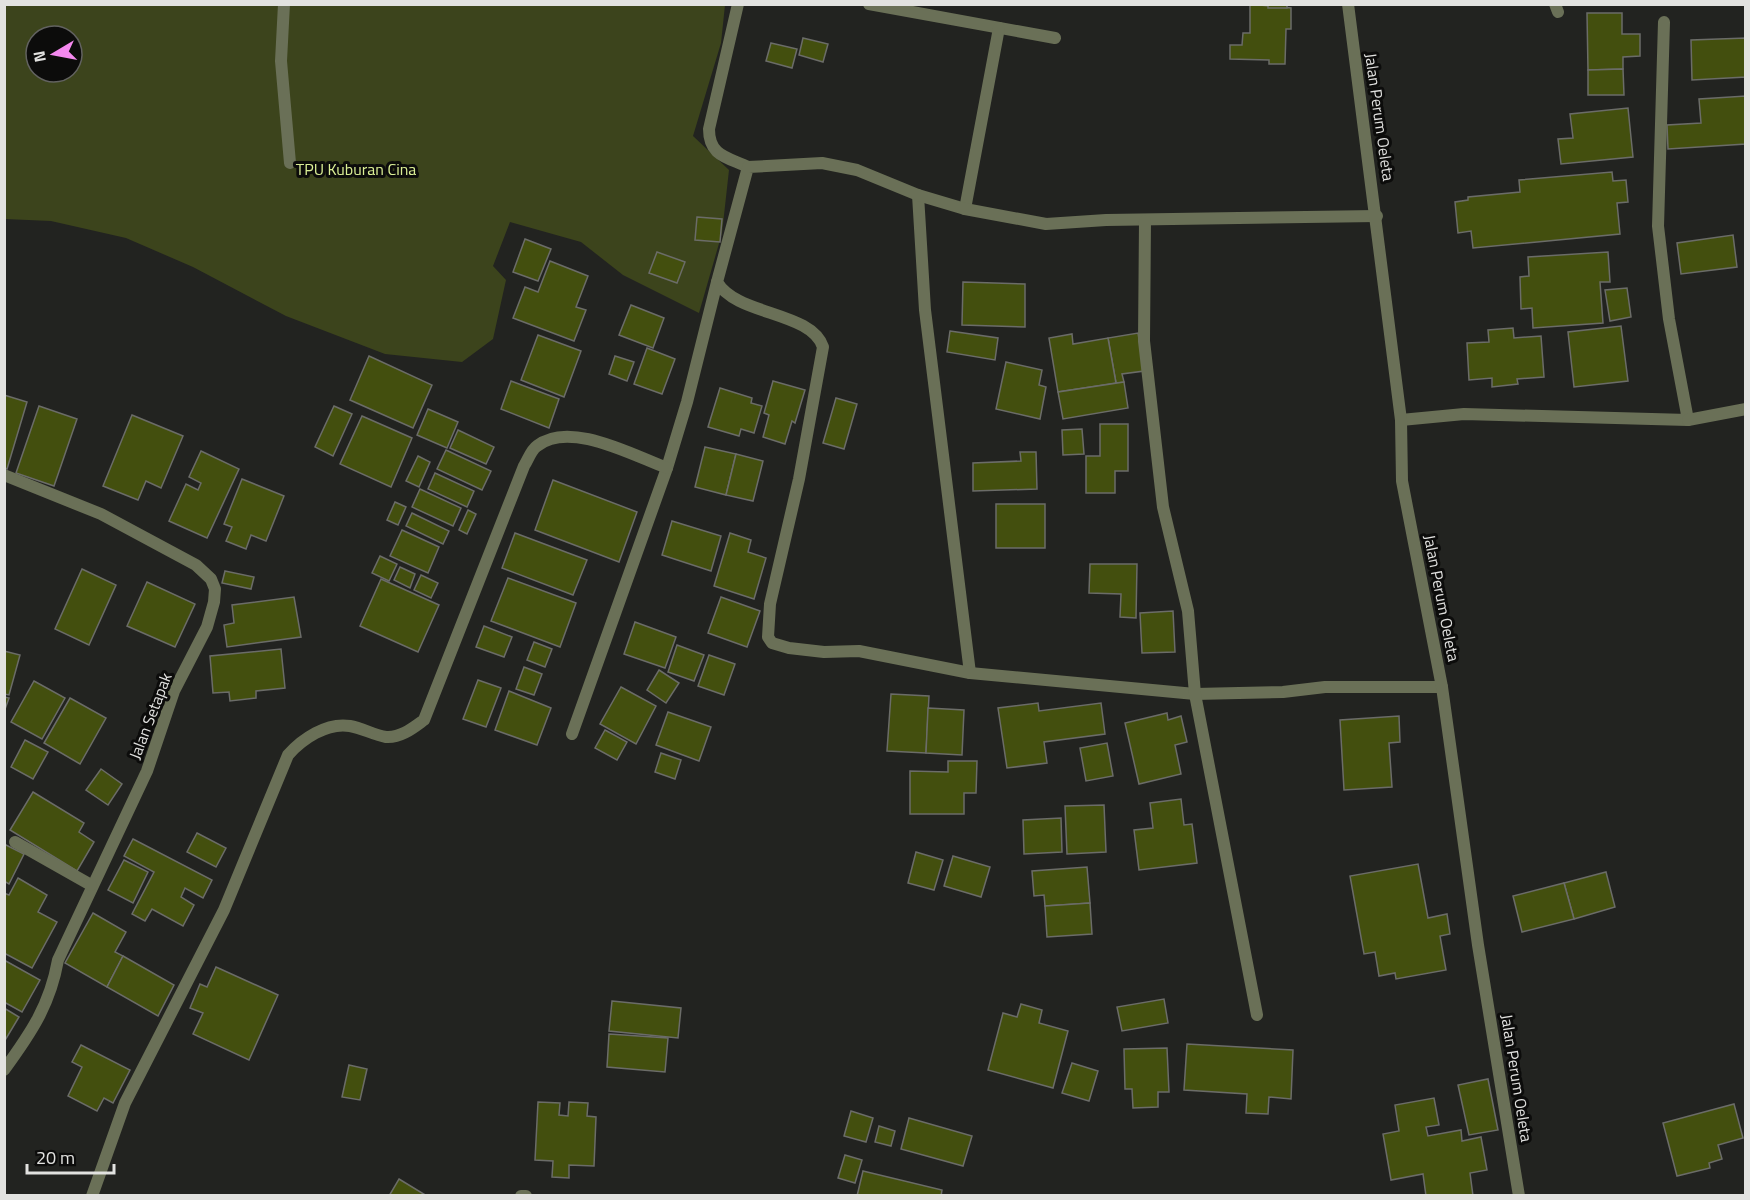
<svg xmlns="http://www.w3.org/2000/svg" width="1750" height="1200" font-family="'Titillium Web',sans-serif">
<rect width="100%" height="100%" fill="#222320"/>
<path fill="#3c441c" fill-rule="evenodd" d="M4 5H725L721 43 693 136 729 170 722 233 699 313 623 275 581 242 510 222 493 266 506 280 493 339 462 362 385 354 286 316 193 267 126 238 51 221 5 219ZM36 36H72V72H36Z"/>
<g fill="#434f0e" stroke="#6b6c68" stroke-width="1.5">
<path d="M1250 4 1291 8V29H1286L1285 64H1269V60L1230 59V45H1242L1243 33H1250Z"/>
<rect x="1268" y="4" width="19" height="4"/>
<path d="M1587 13H1622V34H1640V56L1623 57V69L1588 70Z"/>
<path d="M803 38 828 44 823 62 799 55Z"/>
<path d="M1746 38V77L1692 80 1691 40Z"/>
<path d="M771 43 797 49 792 68 766 61Z"/>
<path d="M1623 69 1624 95H1588V70Z"/>
<path d="M1746 96V144L1668 149 1667 125 1701 123 1699 99Z"/>
<path d="M1628 108 1633 157 1561 164 1558 139 1573 138 1570 114Z"/>
<path d="M1612 172 1613 181 1626 180 1628 202 1617 203 1620 234 1473 248 1471 231 1458 233 1455 202 1468 200V197L1520 192 1519 180Z"/>
<path d="M697 217 722 219 720 242 695 240Z"/>
<path d="M1733 235 1737 267 1681 274 1677 243Z"/>
<path d="M525 239 551 249 538 281 513 272Z"/>
<path d="M657 252 685 262 677 283 649 273Z"/>
<path d="M1608 252 1610 282H1600L1603 323 1533 328 1532 308 1521 309 1520 277 1529 276 1528 257Z"/>
<path d="M550 261 588 276 576 307 586 310 574 341 513 318 525 287 538 292Z"/>
<path d="M963 282 1025 284V327L962 325Z"/>
<path d="M1627 288 1631 317 1610 321 1605 290Z"/>
<path d="M631 305 664 318 653 348 619 335Z"/>
<path d="M1621 326 1628 381 1574 387 1568 332Z"/>
<path d="M1513 328 1514 338 1541 336 1544 377 1517 379 1518 384 1492 387V378L1469 380 1467 343 1489 342 1488 330Z"/>
<path d="M950 331 998 338 995 360 947 352Z"/>
<path d="M1138 333 1144 371 1122 374 1124 382 1116 383 1108 338Z"/>
<path d="M1072 334 1073 344 1108 338 1116 383 1058 392 1049 338Z"/>
<path d="M538 335 581 351 564 397 521 380Z"/>
<path d="M647 348 675 359 662 394 634 384Z"/>
<path d="M369 356 432 385 413 428 350 400Z"/>
<path d="M615 356 634 362 627 381 609 374Z"/>
<path d="M1006 362 1042 370 1039 385 1046 387 1040 419 996 409Z"/>
<path d="M511 381 559 399 549 428 501 409Z"/>
<path d="M773 381 805 390 795 423 792 421 785 444 763 437 769 415 764 413Z"/>
<path d="M1124 382 1128 408 1063 419 1058 392Z"/>
<path d="M720 388 752 398 751 403 762 406 754 433 741 429 739 436 708 427Z"/>
<path d="M4 395 27 402 7 469 4 468Z"/>
<path d="M836 398 857 404 844 449 823 443Z"/>
<path d="M39 406 77 419 54 486 16 473Z"/>
<path d="M334 406 352 414 333 456 315 447Z"/>
<path d="M428 409 458 422 447 448 417 435Z"/>
<path d="M132 415 183 436 161 488 146 481 138 500 103 486Z"/>
<path d="M362 416 412 438 391 487 340 464Z"/>
<path d="M1100 424H1128V471H1115V493H1086V456H1100Z"/>
<path d="M1082 429 1084 454 1063 455 1062 430Z"/>
<path d="M458 430 494 447 486 464 450 448Z"/>
<path d="M705 447 736 454 726 495 695 487Z"/>
<path d="M446 450 491 471 482 490 437 469Z"/>
<path d="M201 451 239 469 207 538 169 521 186 484 198 490 201 483 189 477Z"/>
<path d="M1020 452H1036L1037 489 973 491V463L1021 461Z"/>
<path d="M736 454 763 461 753 501 726 495Z"/>
<path d="M418 456 430 462 419 487 406 481Z"/>
<path d="M435 473 474 491 467 507 428 489Z"/>
<path d="M242 479 284 496 266 541 251 535 246 549 226 541 232 527 224 524Z"/>
<path d="M553 480 637 512 619 562 535 530Z"/>
<path d="M420 489 461 508 453 526 412 507Z"/>
<path d="M395 502 406 507 398 525 387 520Z"/>
<rect x="996" y="504" width="49" height="44"/>
<path d="M468 510 476 514 467 534 459 530Z"/>
<path d="M412 513 449 531 443 544 406 526Z"/>
<path d="M672 521 721 536 711 571 662 555Z"/>
<path d="M402 530 439 547 428 573 390 556Z"/>
<path d="M515 533 587 560 573 595 502 568Z"/>
<path d="M730 533 751 540 748 552 766 558 754 599 714 586Z"/>
<path d="M380 556 397 564 389 581 372 573Z"/>
<path d="M1090 564H1137L1136 618 1120 617 1121 594 1089 593Z"/>
<path d="M400 567 415 574 410 588 394 580Z"/>
<path d="M82 569 116 585 89 645 55 629Z"/>
<path d="M225 571 254 577 251 589 222 583Z"/>
<path d="M421 575 438 583 431 598 414 590Z"/>
<path d="M508 578 576 603 560 647 491 621Z"/>
<path d="M381 579 439 605 418 652 360 626Z"/>
<path d="M147 582 195 604 175 647 127 626Z"/>
<path d="M294 597 301 637 227 647 224 625 234 623 232 605Z"/>
<path d="M721 597 760 611 747 647 708 633Z"/>
<path d="M1173 611 1175 652 1142 653 1140 613Z"/>
<path d="M635 622 676 637 665 668 624 654Z"/>
<path d="M484 626 512 637 504 657 476 647Z"/>
<path d="M534 642 552 649 545 667 527 660Z"/>
<path d="M677 645 704 655 694 681 668 672Z"/>
<path d="M281 649 285 688 256 691V698L230 701 229 692 213 693 210 656Z"/>
<path d="M4 651 20 655 9 695 4 694Z"/>
<path d="M709 655 735 664 724 695 698 686Z"/>
<path d="M524 667 542 674 534 695 516 689Z"/>
<path d="M659 670 679 683 666 703 647 690Z"/>
<path d="M478 680 501 688 486 727 463 719Z"/>
<path d="M34 681 65 698 42 739 11 722Z"/>
<path d="M621 687 656 706 636 744 600 724Z"/>
<path d="M509 691 551 708 537 745 495 730Z"/>
<path d="M891 694 929 696 926 753 887 751Z"/>
<path d="M4 697 9 698 4 712Z"/>
<path d="M70 698 106 718 80 764 44 743Z"/>
<path d="M1038 703 1039 711 1101 703 1105 734 1044 742 1047 763 1007 768 998 708Z"/>
<path d="M928 708 964 710 962 755 926 753Z"/>
<path d="M668 712 711 727 699 761 656 745Z"/>
<path d="M1167 713 1168 720 1181 716 1187 742 1175 745 1181 774 1139 784 1125 723Z"/>
<path d="M1399 716 1400 742 1389 743 1392 787 1344 790 1340 720Z"/>
<path d="M605 730 627 742 617 760 595 748Z"/>
<path d="M25 740 48 752 33 779 11 767Z"/>
<path d="M1107 743 1113 776 1086 781 1080 748Z"/>
<path d="M661 753 681 760 675 779 655 772Z"/>
<path d="M948 761H977L976 793H964V814H910V771L948 772Z"/>
<path d="M101 769 122 784 108 805 86 790Z"/>
<path d="M33 792 84 823 79 832 94 842 77 871 10 830Z"/>
<path d="M1181 799 1184 825 1192 824 1197 863 1139 870 1134 830 1153 828 1150 803Z"/>
<path d="M1104 805 1106 852 1067 854 1065 806Z"/>
<path d="M1061 818 1062 852 1024 854 1023 820Z"/>
<path d="M197 833 226 848 216 867 187 852Z"/>
<path d="M133 839 212 880 203 898 185 888 181 897 194 905 183 926 152 909 145 921 132 914 154 872 124 856Z"/>
<path d="M4 844 24 854 9 884 4 881Z"/>
<path d="M916 852 943 860 934 890 908 883Z"/>
<path d="M953 856 990 867 981 897 944 886Z"/>
<path d="M124 860 148 872 133 903 108 890Z"/>
<path d="M1418 864 1428 918 1447 914 1450 934 1440 936 1446 970 1396 979 1395 973 1379 976 1375 952 1364 954 1350 876Z"/>
<path d="M1087 867 1090 903 1045 906 1044 895 1034 896 1032 871Z"/>
<path d="M1606 872 1615 907 1574 919 1564 883Z"/>
<path d="M18 878 47 895 38 912 57 922 32 968 4 953V893L9 895Z"/>
<path d="M1564 883 1574 919 1522 932 1513 896Z"/>
<path d="M1090 903 1092 934 1047 937 1045 906Z"/>
<path d="M93 913 126 932 115 952 123 956 107 987 65 963Z"/>
<path d="M123 956 174 985 158 1016 107 987Z"/>
<path d="M4 960 40 980 22 1012 4 1002Z"/>
<path d="M216 967 278 995 249 1060 193 1034 203 1013 190 1008 200 984 207 987Z"/>
<path d="M1164 999 1168 1023 1122 1031 1117 1007Z"/>
<path d="M612 1001 681 1008 678 1038 609 1031Z"/>
<path d="M1021 1004 1042 1010 1039 1023 1068 1031 1053 1088 988 1070 1003 1013 1017 1017Z"/>
<path d="M4 1008 19 1017 4 1042Z"/>
<path d="M609 1034 668 1038 665 1072 607 1067Z"/>
<path d="M1187 1044 1293 1050 1291 1099 1269 1097 1268 1114 1246 1113 1247 1094 1184 1090Z"/>
<path d="M81 1045 130 1070 113 1103 104 1098 97 1111 68 1096 82 1067 72 1062Z"/>
<path d="M1167 1048 1169 1092H1158V1107L1133 1108 1132 1089H1125L1124 1049Z"/>
<path d="M1072 1063 1098 1071 1089 1101 1062 1093Z"/>
<path d="M349 1065 367 1069 360 1100 342 1097Z"/>
<path d="M1488 1079 1498 1130 1469 1135 1458 1085Z"/>
<path d="M1434 1098 1439 1125 1426 1127 1428 1136 1461 1130 1462 1141 1481 1137 1487 1170 1470 1173 1473 1196H1426L1423 1174 1391 1180 1383 1134 1399 1131 1395 1105Z"/>
<path d="M538 1102 560 1103 559 1115 568 1116 569 1102 588 1103 587 1116 596 1117 594 1166 569 1165V1178L552 1177 553 1161 535 1160Z"/>
<path d="M1734 1104 1743 1138 1718 1145 1722 1159 1709 1163 1710 1168 1677 1176 1663 1123Z"/>
<path d="M851 1111 873 1118 866 1142 844 1136Z"/>
<path d="M909 1118 972 1136 963 1166 901 1149Z"/>
<path d="M879 1126 895 1131 891 1146 875 1142Z"/>
<path d="M845 1155 862 1160 855 1183 838 1178Z"/>
<path d="M863 1171 942 1190 941 1196H857Z"/>
<path d="M399 1179 427 1196H389Z"/>
</g>
<g fill="none" stroke-linecap="round" stroke-linejoin="round">
<g stroke="#6a7057" stroke-width="12">
<path d="M284 4 281 61 290 163"/>
<path d="M738 4 709 129C709 156 727 157 748 167"/>
<path d="M869 4 1055 38"/>
<path d="M965 209 999 28"/>
</g>
<g stroke="#6a7057" stroke-width="12">
<path d="M1555 4 1558 12"/>
<path d="M918 195 925 310 970 673"/>
<path d="M1377 216 1106 220 1046 224 965 209 918 195 857 170 822 163 748 167 717 282C737 316 811 311 823 347L799 479 770 604 768 637 772 643 789 648 824 652 859 651 970 673 1195 694 1283 692 1325 687H1442"/>
<path d="M1145 221 1144 341 1163 507 1188 611 1195 694 1257 1015"/>
<path d="M1401 420 1464 414 1688 420 1669 319 1658 226 1664 22"/>
<path d="M1688 420 1746 409"/>
<path d="M4 475 101 514 196 565 211 579 215 589 214 602 207 627 174 691 147 771 58 960C50 1005 31 1033 4 1070"/>
<path d="M572 734 667 468 687 402 717 282"/>
<path d="M15 842 91 885"/>
<path d="M92 1196 125 1103 224 910 288 755C302 739 327 722 350 726 362 728 374 735 386 737 401 738 413 728 424 720L524 466C528 460 531 450 537 446 569 420 632 455 667 468"/>
<path d="M521 1196H526"/>
</g>
<path stroke="#6a7057" stroke-width="12" d="M1348 4 1401 420 1402 481 1442 687 1478 945 1519 1196"/>
</g>
<g text-anchor="middle" dominant-baseline="central" stroke-width="6" stroke-linejoin="round" paint-order="stroke">
<g font-size="16" fill="#e2e2e0" stroke="#0c0c0b">
<text transform="translate(1380 117) rotate(82)">Jalan Perum Oeleta</text>
<text transform="translate(1442 598) rotate(79)">Jalan Perum Oeleta</text>
<text transform="translate(150 716) rotate(-69)">Jalan Setapak</text>
<text transform="translate(1517 1078) rotate(81)">Jalan Perum Oeleta</text>
</g>
<g font-size="16" fill="#dbef95" stroke="#0c0c0b">
<text x="356" y="169">TPU Kuburan Cina</text>
</g>
</g>
<rect width="1750" height="1200" fill="none" stroke="#e2e2e0" stroke-width="12"/>
<g transform="translate(54 54) rotate(260)"><circle r="28" fill="#0c0c0b" stroke="#626260" stroke-width="1.5"/>
<path d="M0-4.5L10 22L0 15L-10 22Z" fill="#f589ef"/>
<text y="-9" font-size="16" font-weight="bold" text-anchor="middle" fill="#e2e2e0">N</text>
</g>
<path d="M27 1164v9h87v-9" fill="none" stroke="#e2e2e0" stroke-width="3"/>
<text x="36" y="1164" font-size="18" fill="#e2e2e0" stroke="#0c0c0b" stroke-width="4.5" paint-order="stroke">20 m</text>
</svg>
